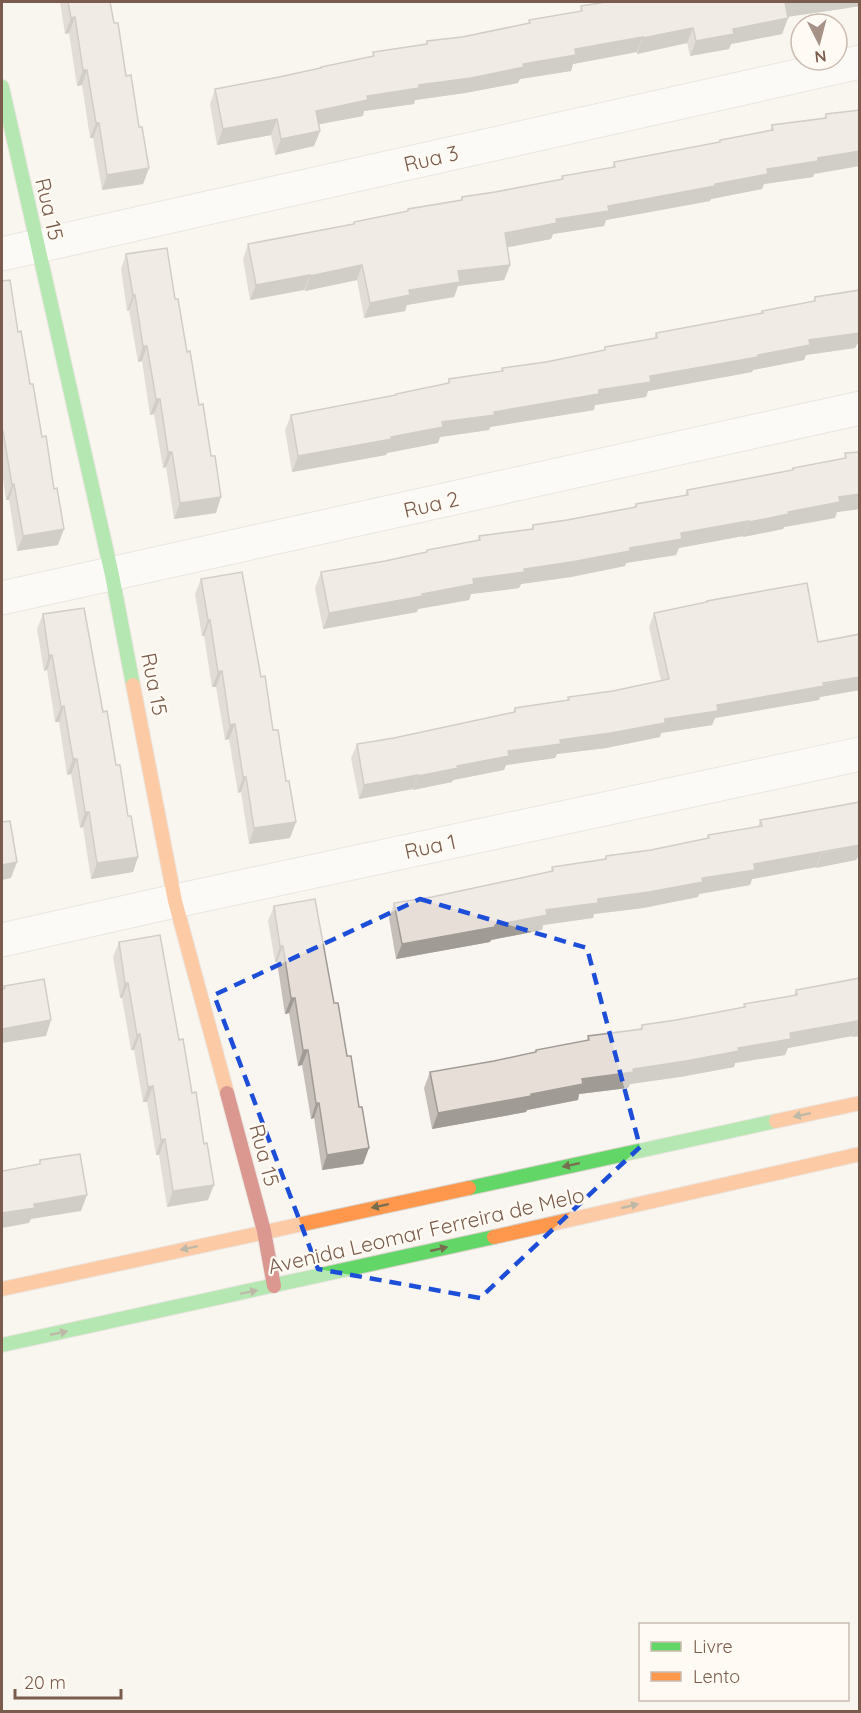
<svg xmlns="http://www.w3.org/2000/svg" width="861" height="1713" font-family="Quicksand,sans-serif">
<rect width="100%" height="100%" fill="#f9f5f0"/>
<g fill="none" stroke-linecap="round" stroke-linejoin="round">
<g stroke="#d7d1cb" stroke-width="35">
<g id="street">
<path d="M2 254 860 62"/>
<path d="M2 598 860 408"/>
<path d="M2 940 175 901 860 754"/>
</g>
</g>
<g stroke="#d9d2cb" stroke-width="16">
<g id="fast">
<path d="M2 87 112 575 133 685"/>
<path d="M469 1188 776 1121"/>
<path d="M2 1345 494 1237"/>
</g>
</g>
<g stroke="#d9d2cb" stroke-width="16">
<g id="slow">
<path d="M133 685 175 901 227 1093"/>
<path d="M776 1121 860 1103"/>
<path d="M494 1237 860 1154"/>
<path d="M2 1289 469 1188"/>
</g>
</g>
<g stroke="#d9d2cb" stroke-width="16">
<path id="jam" d="M227 1093 264 1231 274 1286"/>
</g>
<use href="#street" stroke="#fefefd" stroke-width="33"/>
<use href="#fast" stroke="#63d668" stroke-width="14"/>
<use href="#slow" stroke="#ff974d" stroke-width="14"/>
<use href="#jam" stroke="#b3261e" stroke-width="14"/>
</g>
<g fill="#c6bfb9">
<path d="M60 2H110L114 23 149 168 143 184 102 190 93 138H90L82 85 77 86 69 33 65 34Z"/>
<path d="M860 2V6L841 9 787 17 788 18 782 34 731 44 729 49 690 56 687 43 637 54V52L573 64 571 71 520 79 518 83 465 93 415 100 414 104 364 111 363 116 319 124 320 131 314 146 275 155 271 135 217 145 210 104 215 89 279 77 320 68 321 67 372 57 373 52 426 44 427 41 462 37 528 24 529 20 580 12 581 6Z"/>
<path d="M860 110 814 174 813 177 764 184 762 189 711 199 710 201 606 220 604 226 553 234 551 239 507 247 510 265 504 280 458 286 454 297 407 305 405 311 364 318 357 280 305 291 304 290 250 300 243 259 248 244 353 224 354 222 407 212 408 209 461 200 462 197 495 192 561 180 562 176 612 167 614 162 719 142 720 140 770 130 772 125 824 118 826 114Z"/>
<path d="M126 254 175 299 187 352 216 513 174 519 166 467 163 468 154 414 150 415 142 361 138 362 129 310 127 311 121 269Z"/>
<path d="M2 281 18 332 30 384 58 545 17 551 9 500H6L2 472Z"/>
<path d="M815 297 857 344 855 348 806 355 804 360 753 370 752 372 648 391 646 397 595 405 594 410 490 427 489 430 440 437 438 443 387 453 386 455 292 472 285 430 291 415 395 396 396 394 447 384 449 379 501 372 502 368 546 362 603 351 605 347 654 339 656 333 761 313 762 311 813 301Z"/>
<path d="M860 452V509L837 512 835 518 784 527 783 529 743 537V536L679 548 676 555 626 563 625 566 571 577 521 584 519 588 471 594 469 600 418 609 417 612 323 629 315 588 321 572 385 561 426 552 427 550 478 540 479 536 531 529 533 525 567 520 634 507 636 504 685 495 687 490 792 471 793 468 844 459 845 453Z"/>
<path d="M201 579 290 838 249 844 241 792 238 793 229 739 225 740 216 687H212L204 636H202L195 594Z"/>
<path d="M707 601 818 642 860 634V690L820 697 819 700 715 718 712 725 661 733 660 737 606 748 557 754 555 758 506 765 504 770 453 780 452 782 413 790V789L359 799 351 758 357 744 394 738 513 712 515 708 567 700 568 697 613 691 661 681 649 627 654 613 706 602Z"/>
<path d="M43 614 103 712 138 857 133 872 91 879 83 827 80 828 71 774 67 775 59 722H55L47 670 44 671 37 629Z"/>
<path d="M860 802V857L857 858 856 860 752 879 750 885 699 894 698 897 643 908 594 914 593 918 543 925 542 930 491 940 490 942 396 959 389 918 394 903 432 897 551 871 552 867 604 860 606 856 651 850 707 839 708 835 758 827 760 820Z"/>
<path d="M274 906 334 1003 369 1148 363 1164 322 1170 314 1118 311 1119 302 1065 298 1066 289 1013 285 1014 277 962H275L268 921Z"/>
<path d="M119 942 208 1200 167 1207 159 1155H156L147 1102H143L134 1050H131L122 998H120L113 957Z"/>
<path d="M860 978V1036L852 1037V1036L788 1048 785 1055 735 1063 734 1067 680 1077 630 1084 628 1088 579 1094 578 1100 527 1110 526 1112 432 1129 424 1088 430 1072 494 1061 535 1052 536 1050 587 1041 588 1036 640 1029 642 1025 676 1020 743 1007 744 1004 794 995 796 990Z"/>
</g>
<g fill="#a19b96">
<path d="M785 2H860V6L841 9 779 18Z"/>
<path d="M75 17 69 33 65 34 71 18Z"/>
<path d="M788 18 782 34 731 44 729 49 690 56 696 41 733 29Z"/>
<path d="M693 28 687 43 637 54 643 38Z"/>
<path d="M643 37 637 52 573 64 571 71 520 79 518 83 465 93 415 100 414 104 364 111 363 116 310 126 316 111 367 96 523 64 575 49Z"/>
<path d="M83 70H87L82 85 77 86Z"/>
<path d="M277 119 271 135 217 145 223 129Z"/>
<path d="M96 123H99L93 138H90Z"/>
<path d="M320 131 314 146 275 155 281 139Z"/>
<path d="M860 151V166L814 174 813 177 764 184 762 189 711 199 710 201 606 220 604 226 553 234 551 239 499 249 505 233 556 219 608 206 715 184 767 169 818 158Z"/>
<path d="M149 168 143 184 102 190 107 175Z"/>
<path d="M362 265 357 280 305 291 310 276Z"/>
<path d="M510 265 504 280 458 286 454 297 407 305 405 311 364 318 370 303 409 290 458 271Z"/>
<path d="M310 275 304 290 250 300 256 285Z"/>
<path d="M133 295H135L129 310 127 311Z"/>
<path d="M860 331V344H857L855 348 806 355 804 360 753 370 752 372 648 391 646 397 595 405 594 410 490 427 489 430 440 437 438 443 387 453 386 455 292 472 298 456 391 437 442 422 599 390 650 376 758 355 809 340Z"/>
<path d="M143 346H147L142 361 138 362Z"/>
<path d="M156 399H160L154 414 150 415Z"/>
<path d="M168 452H172L166 467 163 468Z"/>
<path d="M14 484 9 500H6L12 485Z"/>
<path d="M860 494V509L837 512 835 518 784 527 783 529 743 537 749 522 839 497Z"/>
<path d="M221 497 216 513 174 519 180 503Z"/>
<path d="M749 521 743 536 679 548 676 555 626 563 625 566 571 577 521 584 519 588 471 594 469 600 418 609 417 612 323 629 329 613 422 594 473 579 630 548 681 533Z"/>
<path d="M64 529 58 545 17 551 23 536Z"/>
<path d="M208 620H210L204 636H202Z"/>
<path d="M52 655 47 670 44 671 49 656Z"/>
<path d="M222 671 216 687H212L218 672Z"/>
<path d="M860 677V690L820 697 819 700 715 718 712 725 661 733 660 737 606 748 557 754 555 758 506 765 504 770 453 780 452 782 413 790 418 776 457 766 508 751 665 719 717 705Z"/>
<path d="M64 706 59 722H55L61 707Z"/>
<path d="M235 724 229 739 225 740 230 725Z"/>
<path d="M73 759H77L71 774 67 775Z"/>
<path d="M418 775 413 789 359 799 364 785Z"/>
<path d="M243 777H246L241 792 238 793Z"/>
<path d="M85 812H89L83 827 80 828Z"/>
<path d="M296 822 290 838 249 844 254 828Z"/>
<path d="M860 845V857L857 858 856 860 816 868 822 853Z"/>
<path d="M822 851 816 867 752 879 750 885 699 894 698 897 643 908 594 914 593 918 543 925 542 930 491 940 490 942 396 959 402 944 495 925 546 910 702 878 754 864Z"/>
<path d="M138 857 133 872 91 879 97 863Z"/>
<path d="M17 862 11 878 2 880V865Z"/>
<path d="M280 946H283L277 962H275Z"/>
<path d="M125 983H128L122 998H120Z"/>
<path d="M291 998H295L289 1013 285 1014Z"/>
<path d="M51 1020 46 1036 2 1043V1029Z"/>
<path d="M858 1021 852 1036 788 1048 785 1055 735 1063 734 1067 680 1077 630 1084 628 1088 579 1094 578 1100 527 1110 526 1112 432 1129 438 1113 531 1094 582 1079 738 1048 790 1033Z"/>
<path d="M858 1022H860V1036L852 1037Z"/>
<path d="M140 1034 134 1050H131L137 1035Z"/>
<path d="M303 1050H308L302 1065 298 1066Z"/>
<path d="M153 1086 147 1102H143L148 1087Z"/>
<path d="M316 1103H319L314 1118 311 1119Z"/>
<path d="M165 1139 159 1155H156L161 1140Z"/>
<path d="M369 1148 363 1164 322 1170 327 1155Z"/>
<path d="M214 1185 208 1200 167 1207 173 1191Z"/>
<path d="M87 1195 81 1211 31 1219 29 1223 2 1228V1213L34 1204Z"/>
</g>
<g fill="#e6ded7" stroke="#a19b96" stroke-width="1.5">
<path d="M68 2H110L114 23H118L126 76 131 75 139 127H142L149 168 107 175 99 123H96L87 70H83L75 17 71 18Z"/>
<path d="M606 2H791H785L788 18 733 29 734 34 696 41 693 28 643 38V37L575 49 576 55 523 64 524 67 471 78 419 85V88L367 96 368 100 316 111 320 131 281 139 277 119 223 129 215 89 279 77 321 68V67L374 56 373 52 427 44V41L462 37 530 23 529 20 582 11 581 6Z"/>
<path d="M860 110V151L818 158V161L767 169 768 174 715 184V186L608 206 609 211 556 219 557 223 505 233 510 265 458 271 460 282 409 290 410 295 370 303 362 265 310 276V275L256 285 248 244 354 224V222L408 211V209L462 200V197L495 192 563 179 562 176 615 167 614 162 720 142V140L773 130 772 125 826 118V114Z"/>
<path d="M167 248 175 299H178L187 352 190 351 199 405 203 404 211 456H215L221 497 180 503 172 452H168L160 399H156L147 346H143L135 295H133L126 254Z"/>
<path d="M10 280 18 332 21 331 30 384H33L42 437 46 436 54 489 57 488 64 529 23 536 14 484 12 485 3 431H2V281Z"/>
<path d="M860 290V333L809 340 810 345 758 355V357L650 376 651 382 599 390V394L494 412 495 415 442 422 443 427 391 437 392 439 298 456 291 415 396 395V394L449 383V379L503 371 502 368 546 362 605 350V347L657 338 656 333 763 313 762 311 815 301V297Z"/>
<path d="M860 452V494L839 497 840 502 788 512 789 514 749 522V521L681 533 682 539 630 548V551L577 561 524 569 525 572 473 579 474 584 422 594 423 596 329 613 321 572 385 561 427 552V550L480 540 479 536 533 529V525L567 520 636 507V504L688 495 687 490 793 470V468L846 458 845 453Z"/>
<path d="M242 572 261 677 265 676 273 730H278L286 781H289L296 822 254 828 246 777H243L235 724 230 725 222 671 218 672 210 620H208L201 579Z"/>
<path d="M807 583 818 642 860 634V677L823 683 824 686 717 705 718 711 665 719V723L611 733 560 740 561 744 508 751 509 756 457 766 458 768 418 776V775L364 785 357 744 394 738 515 712V708L569 700 568 697 613 691 669 679 654 613 707 602V601Z"/>
<path d="M84 608 103 712 107 711 116 765H120L128 816H131L138 857 97 863 89 812H85L77 759H73L64 706 61 707 52 655 49 656 43 614Z"/>
<path d="M860 802V845L754 864 755 870 702 878 703 882 649 892 598 899V903L546 910 547 915 495 925V927L402 944 394 903 432 897 553 871 552 867 606 859V856L651 850 709 838 708 835 762 826 760 820Z"/>
<path d="M10 821 17 862 2 865V822Z"/>
<path d="M315 899 334 1003H338L347 1056H351L359 1107H362L369 1148 327 1155 319 1103H316L308 1050H303L295 998H291L283 946H280L274 906Z"/>
<path d="M160 935 179 1040 183 1039 192 1093 196 1092 204 1144 207 1143 214 1185 173 1191 165 1139 161 1140 153 1086 148 1087 140 1034 137 1035 128 983H125L119 942Z"/>
<path d="M860 978V1022H858V1021L790 1033 791 1039 738 1048 739 1051 686 1061 633 1069 634 1072 582 1079 583 1084 531 1094V1096L438 1113 430 1072 494 1061 536 1052V1050L589 1040 588 1036 642 1029V1025L676 1020 745 1007 744 1004 797 995 796 990Z"/>
<path d="M44 979 51 1020 2 1029V989L5 988 4 986Z"/>
<path d="M80 1154 87 1195 34 1204 35 1208 2 1213V1171L40 1164V1160Z"/>
</g>
<defs><path id="oneway-solid" d="M-6-.8H1V-3.2L6.5 0L1 3.2V.8H-6Z" transform="scale(1.5)"/></defs>
<g fill="#776e51">
<use href="#oneway-solid" transform="translate(802 1115) rotate(168)"/>
<use href="#oneway-solid" transform="translate(571 1165) rotate(168)"/>
<use href="#oneway-solid" transform="translate(380 1206) rotate(168)"/>
<use href="#oneway-solid" transform="translate(630 1206) rotate(-13)"/>
<use href="#oneway-solid" transform="translate(189 1248) rotate(168)"/>
<use href="#oneway-solid" transform="translate(439 1249) rotate(-13)"/>
<use href="#oneway-solid" transform="translate(249 1292) rotate(-12)"/>
<use href="#oneway-solid" transform="translate(59 1333) rotate(-12)"/>
</g>
<path d="M0 0H861V1713H0ZM420 899 587 948 640 1147 480 1298 318 1269 214 995Z" fill="#f9f5f0" fill-opacity=".55" fill-rule="evenodd"/>
<path fill="none" stroke="#1d4ed8" stroke-width="4.5" stroke-dasharray="12 8" stroke-linejoin="round" d="M420 899 587 948 640 1147 480 1298 318 1269 214 995Z"/>
<g text-anchor="middle" dominant-baseline="central" stroke-width="4.5" stroke-linejoin="round" paint-order="stroke">
<g font-size="21" fill="#7a5c4d" stroke="#fffaf3">
<text transform="translate(431 158) rotate(-13)">Rua 3</text>
<text transform="translate(50 209) rotate(77)">Rua 15</text>
<text transform="translate(431 504) rotate(-13)">Rua 2</text>
<text transform="translate(155 684) rotate(79)">Rua 15</text>
<text transform="translate(430 846) rotate(-12)">Rua 1</text>
<text transform="translate(265 1155) rotate(75)">Rua 15</text>
<text transform="translate(426 1230) rotate(-13)">Avenida Leomar Ferreira de Melo</text>
</g>
</g>
<rect width="861" height="1713" fill="none" stroke="#7a5c4d" stroke-width="6"/>
<rect x="639" y="1623" width="210" height="78" fill="#fffaf3" stroke="#cabbb1" stroke-width="1.5"/>
<rect x="651" y="1642" width="30" height="9" fill="#63d668" stroke="#cabbb1" stroke-width="1.5"/>
<text x="693" y="1653" font-size="18" fill="#7a5c4d">Livre</text>
<rect x="651" y="1672" width="30" height="9" fill="#ff974d" stroke="#cabbb1" stroke-width="1.5"/>
<text x="693" y="1683" font-size="18" fill="#7a5c4d">Lento</text>
<g transform="translate(819 42) rotate(174)"><circle r="28" fill="#fffaf3" stroke="#cabbb1" stroke-width="1.5"/>
<path d="M0-4.5L10 22L0 15L-10 22Z" fill="#a69286"/>
<text y="-9" font-size="16" font-weight="bold" text-anchor="middle" fill="#7a5c4d">N</text>
</g>
<path d="M15 1689v9h106v-9" fill="none" stroke="#7a5c4d" stroke-width="3"/>
<text x="24" y="1689" font-size="18" fill="#7a5c4d" stroke="#fffaf3" stroke-width="4.5" paint-order="stroke">20 m</text>
</svg>
